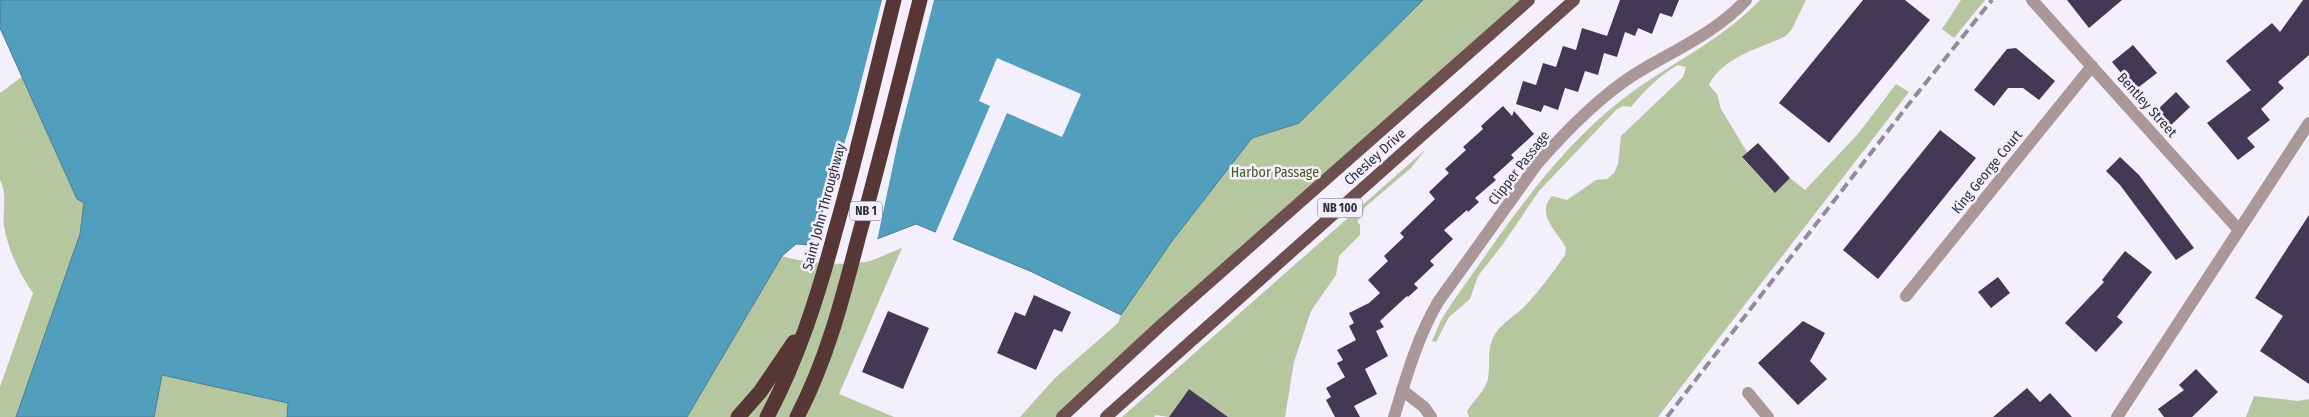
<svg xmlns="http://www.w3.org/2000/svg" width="2309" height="417" font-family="'Fira Sans Condensed',sans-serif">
<rect width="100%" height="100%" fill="#f3effd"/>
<g fill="#b6c69f">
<path d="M1423 0H1529L1062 417H1020L1055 378 1118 323 1121 315 1172 241 1252 138 1299 123Z"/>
<path d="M1760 0H1806L1792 29 1786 36C1761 48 1722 57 1709 85L1717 94 1721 109 1747 152 1742 158 1774 192 1790 178 1805 190 1858 134 1896 84 1909 92 1658 417H1469L1467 411C1474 400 1485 391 1488 379 1491 362 1486 350 1495 334 1503 322 1515 316 1525 306 1540 290 1553 272 1565 255L1566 248C1558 232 1535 214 1552 196L1567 200 1596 180 1607 179 1614 173 1618 164 1621 136 1683 77 1686 67 1678 65C1660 75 1644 91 1631 107L1623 106 1617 109 1539 191 1503 244 1478 276 1470 299 1449 317 1436 342 1432 341 1441 320 1454 300C1504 230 1551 156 1619 102 1664 66 1719 43 1760 0Z"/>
<path d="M1961 0H1985L1954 38 1942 29Z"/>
<path d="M23 76 77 199 84 203 80 234 16 417H0V387L33 293C18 271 9 252 4 226 2 211 8 194 0 180V93Z"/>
<path d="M1425 150 1411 168 1364 208 1363 215 1357 221 1360 225V235L1339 256 1336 275 1311 311 1294 362 1285 417H1228L1189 389 1169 417 1156 415 1154 417H1122Z"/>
<path d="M902 248 839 394 894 417H687L782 256C803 263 842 266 865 262 877 260 890 252 902 248Z"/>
<path d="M162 375 288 403 287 417H154Z"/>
<path d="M2254 396 2298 401 2309 399V417H2246Z"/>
</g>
<path fill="#529fbd" stroke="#487d96" d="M0 0H1423L1299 123 1252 138 1172 241 1121 315 1030 271 916 224 877 239 829 246 796 244 782 256 687 417H287L288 403 162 375 154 417H16L80 234 84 203 77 199 0 28Z"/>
<g fill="#f3effd">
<path d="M882 0H934L899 137 877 241 829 248 812 247 850 125Z"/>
<path d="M997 58 1081 94 1062 137 1007 113 952 241 935 234 990 106 979 101Z"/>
</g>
<g fill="#433955">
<path d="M1620 0H1679L1672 17 1660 13 1652 34 1638 28 1635 36 1625 32 1617 57 1604 53 1598 75 1585 71 1578 92 1565 88 1558 110 1544 105 1541 112 1516 104 1523 81 1536 85 1543 63 1556 67 1563 46 1576 50 1582 28 1607 36Z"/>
<path d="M1863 0H1905L1930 20 1829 143 1779 103Z"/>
<path d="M2067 0H2122L2089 28Z"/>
<path d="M2303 0H2309V55L2278 82 2284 88 2261 109 2270 120 2247 138 2255 147 2238 160 2207 123 2251 90 2226 61 2272 23 2280 32Z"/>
<path d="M2133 45 2157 73 2135 90 2112 62Z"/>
<path d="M2016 48 2055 81 2039 100 2023 88H2008L1994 106 1974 90 2007 49Z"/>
<path d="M2176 92 2190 107 2168 128 2154 113Z"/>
<path d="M1503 106 1512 116 1514 111 1534 134 1511 155 1514 158 1493 177 1496 180 1475 198 1479 202 1468 212 1467 210 1444 230 1453 239 1430 261 1434 265 1414 284 1418 288 1408 297 1407 296 1380 321 1384 327 1376 331 1388 356 1365 369 1377 394 1354 406 1360 417H1335L1326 400 1331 397 1326 388 1345 377 1337 363 1343 360 1337 350 1356 340 1349 326 1354 323 1349 313 1369 303 1380 293 1368 280 1388 261 1384 256 1404 237 1400 233 1435 199 1429 192 1449 173 1445 169 1466 150 1463 147 1483 129 1481 126Z"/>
<path d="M1940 130 1976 158 1878 279 1843 250Z"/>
<path d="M1758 143 1790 178 1775 193 1742 157Z"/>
<path d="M2120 157 2139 175 2194 248 2176 260 2120 185 2106 171Z"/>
<path d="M2309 215V384L2260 351 2283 316 2255 298Z"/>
<path d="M2125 251 2152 272 2117 317 2123 322 2096 352 2065 323 2104 282 2102 280Z"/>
<path d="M1998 277 2010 293 1991 308 1978 292Z"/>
<path d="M1034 295 1071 312 1062 332 1054 329 1036 370 997 353 1015 312 1025 316Z"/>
<path d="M888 311 929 328 903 389 862 372Z"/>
<path d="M1803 321 1825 333 1810 361 1827 379 1798 405 1758 363Z"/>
<path d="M2196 369 2218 392 2192 417H2164L2158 409 2184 390 2179 385Z"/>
<path d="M2027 388 2040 402 2050 393 2072 417H1993Z"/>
<path d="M1189 389 1228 417H1169Z"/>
</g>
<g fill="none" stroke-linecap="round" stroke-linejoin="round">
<g stroke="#aa9898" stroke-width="12">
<path d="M2032 0 2239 230"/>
<path d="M1906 296 2092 66"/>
<path d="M1402 390 1424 407 1431 417"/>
<path d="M1748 393 1768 417"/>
<path d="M1394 417C1406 378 1417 338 1438 302L1537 164C1565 132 1597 99 1632 76 1670 52 1715 34 1746 0"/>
<path d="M2117 417 2309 123"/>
</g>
<g stroke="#6d4f4f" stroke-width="12">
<path d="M1062 417 1160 326 1529 0"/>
<path d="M1106 417 1574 0"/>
</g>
<g stroke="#573636" stroke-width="15">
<path d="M738 417 760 392 794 342"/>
<path d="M767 417C798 359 818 296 835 232 857 155 875 77 894 0"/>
<path d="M797 417C827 360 843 297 859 235 881 157 900 78 920 0"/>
</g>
<path stroke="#908c99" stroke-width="4" stroke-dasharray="10 5" stroke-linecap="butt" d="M1667 417 1908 105 1992 0"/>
</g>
<g text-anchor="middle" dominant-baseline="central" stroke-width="5" stroke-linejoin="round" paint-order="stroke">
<g fill="#f3effd" stroke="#6b6774" stroke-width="1">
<rect x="1317.5" y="198.5" width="45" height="19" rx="4"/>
<rect x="850" y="201.5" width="32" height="19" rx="4"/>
</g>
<g font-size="12" font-weight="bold" fill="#312d3a">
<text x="1340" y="208">NB 100</text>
<text x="866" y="211">NB 1</text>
</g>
<g font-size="14" fill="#312d3a" stroke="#f3effd">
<text transform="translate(2147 105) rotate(48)">Bentley Street</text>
<text transform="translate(1375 157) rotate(-42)">Chesley Drive</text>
<text transform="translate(1519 168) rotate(-52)">Clipper Passage</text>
<text transform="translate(1987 172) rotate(-51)">King George Court</text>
<text transform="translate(824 207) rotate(-75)">Saint John Throughway</text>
</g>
<g font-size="14" fill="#485e1d" stroke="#f3effd">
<text x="1275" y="172">Harbor Passage</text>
</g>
</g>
</svg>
